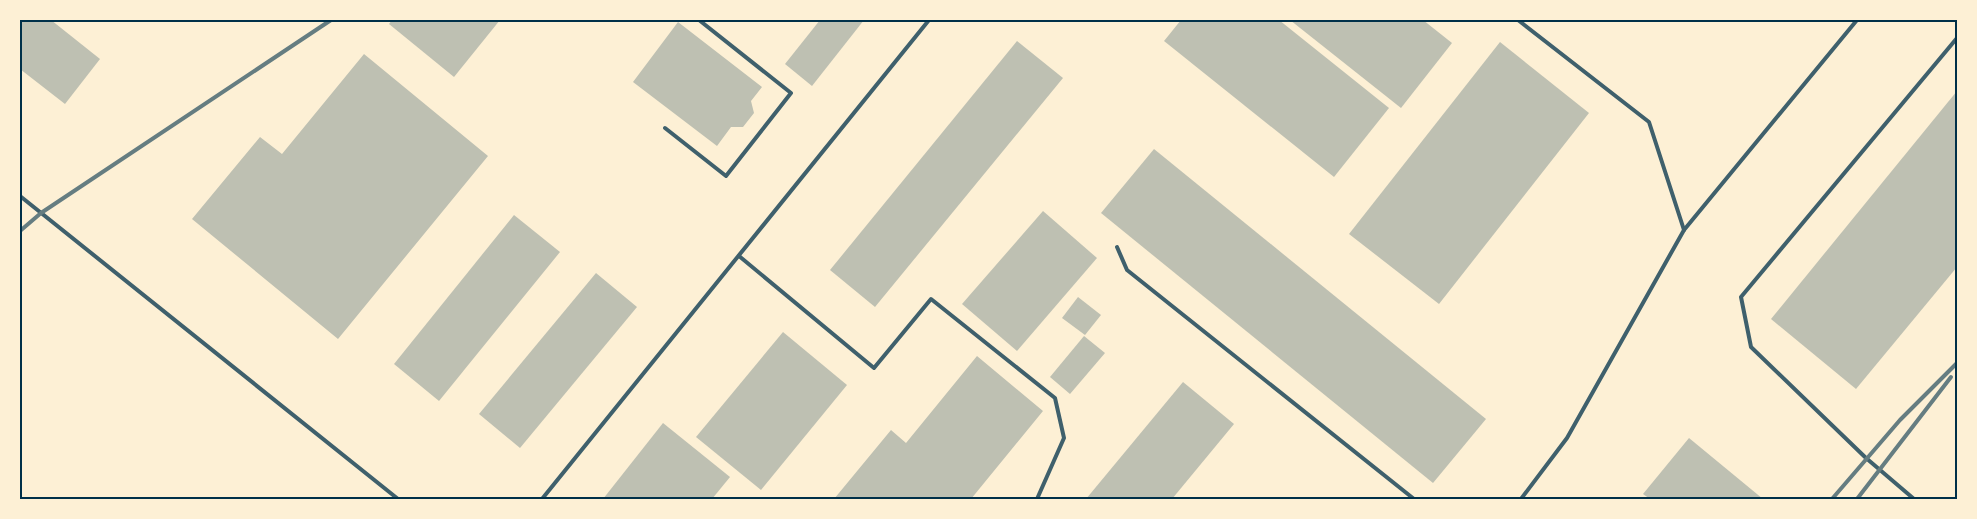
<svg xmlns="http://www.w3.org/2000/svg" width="1977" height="519" font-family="Mulish,sans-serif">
<rect width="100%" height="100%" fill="#fdf0d5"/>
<g fill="#bec0b2">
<path d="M20 20H51L100 59 65 104 20 69Z"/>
<path d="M392 20H500L454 77 389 24Z"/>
<path d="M820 20H864L812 86 785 64Z"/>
<path d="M1181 20H1279L1389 108 1334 177 1164 41Z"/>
<path d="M1290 20H1423L1452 43 1401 108Z"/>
<path d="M678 22 762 87 751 101 754 113 743 127H731L717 146 633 82Z"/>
<path d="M1017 41 1063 78 875 307 830 270Z"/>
<path d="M1500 42 1589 113 1439 304 1349 234Z"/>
<path d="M364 54 488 156 338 339 192 219 260 137 282 154Z"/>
<path d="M1957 91V267L1856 389 1771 319Z"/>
<path d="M1154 149 1486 419 1433 483 1101 213Z"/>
<path d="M1043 211 1097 258 1017 351 962 304Z"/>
<path d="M514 215 560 252 439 401 394 364Z"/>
<path d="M596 273 637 307 520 448 479 414Z"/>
<path d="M1078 297 1101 315 1085 335 1062 318Z"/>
<path d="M783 332 847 385 761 490 696 437Z"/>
<path d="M1084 336 1105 353 1070 394 1050 377Z"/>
<path d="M977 356 1043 411 971 499H834L891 430 906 443Z"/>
<path d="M1183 382 1234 424 1172 499H1086Z"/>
<path d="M663 423 730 477 712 499H603Z"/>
<path d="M1689 438 1763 499H1650L1643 494Z"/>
</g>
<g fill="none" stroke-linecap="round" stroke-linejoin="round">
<g stroke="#3f606c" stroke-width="4">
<path d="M1518 20 1649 122 1684 230"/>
<path d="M665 128 726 176 791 93 699 20"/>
<path d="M20 196 398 499"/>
<path d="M1117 247 1127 270 1414 499"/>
<path d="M739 256 874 368 931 299 1055 398 1064 438 1037 499"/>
<path d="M542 499 929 20"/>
<path d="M1521 499 1567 438 1684 230 1857 20"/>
<path d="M1914 499 1866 458 1751 347 1741 297 1957 38"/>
</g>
<g stroke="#657d81" stroke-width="4">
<path d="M20 231 41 213 331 20"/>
<path d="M1832 499 1900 420 1957 363"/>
<path d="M1857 499 1951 377"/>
</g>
</g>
<rect width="1977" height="519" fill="none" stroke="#fdf0d5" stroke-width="42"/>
<rect x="21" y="21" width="1935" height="477" fill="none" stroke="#003049" stroke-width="2"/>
</svg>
